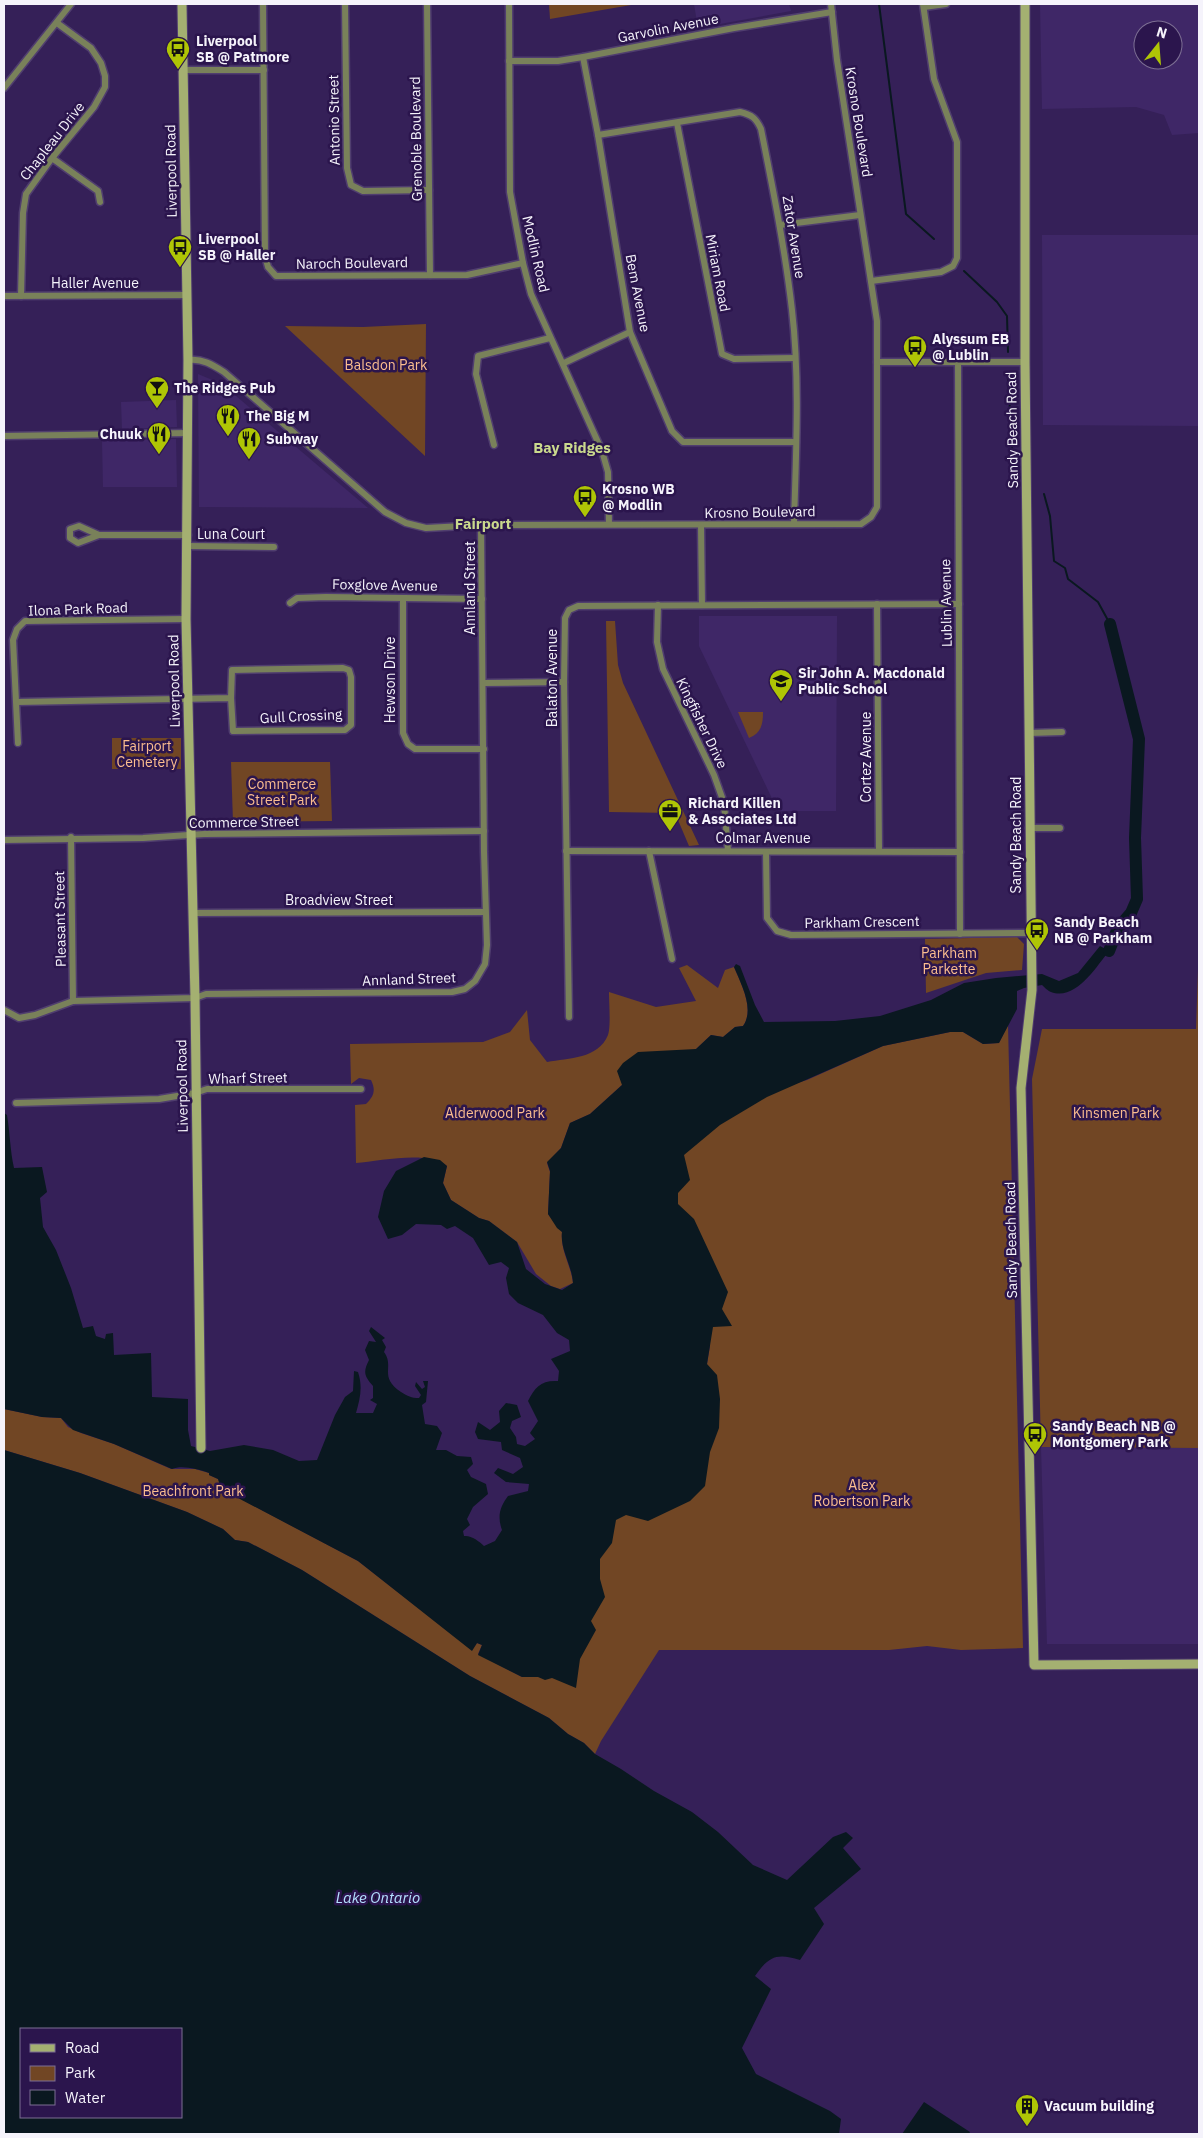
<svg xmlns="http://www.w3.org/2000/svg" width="1203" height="2138" font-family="'IBM Plex Sans',sans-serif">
<rect width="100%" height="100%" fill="#352058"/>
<g fill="#3f2767" fill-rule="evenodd">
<path d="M694 4H789L791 11 698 28Z"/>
<path d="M1040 4H1199V133L1172 135 1164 115 1136 107 1042 109ZM1143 30H1173V60H1143Z"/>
<path d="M1042 235H1199V426L1043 425Z"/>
<path d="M198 374 222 384 368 508 199 507Z"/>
<path d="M176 400 177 427 122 429 121 402Z"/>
<path d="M176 439 177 487H103L102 440Z"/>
<path d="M699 616H837L836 811H778L699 646Z"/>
<path d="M1041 1447 1199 1448V1644H1047Z"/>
</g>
<g fill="#714624">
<path d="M549 4H637L550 19Z"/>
<path d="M426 324 425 456 285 326 363 327Z"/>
<path d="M606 621H615L618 665 623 683 699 845 689 846 675 813 609 812Z"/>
<path d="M738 712H763C763 725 761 733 749 738Z"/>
<rect x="112" y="738" width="69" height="31"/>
<path d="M231 762H330L332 821 233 822Z"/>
<path d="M1017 937 1024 944 1022 970 986 973 926 993 925 939Z"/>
<path d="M1199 940V1448L1041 1447 1032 1079 1042 1029H1196Z"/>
<path d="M687 965 718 988 725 970 734 967C741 984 755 1009 743 1026L735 1027 723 1037 711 1035 696 1049 622 1085 590 1114 570 1123 561 1148 547 1163 550 1172 548 1214 562 1232C560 1250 571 1265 573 1283L560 1289 551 1286 536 1274 517 1242 489 1221 479 1218 451 1200 443 1183 447 1166C428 1150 380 1161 356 1163L355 1105 366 1104C374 1096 376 1090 371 1080L359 1078 351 1084 350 1044 483 1042 510 1032 527 1010 530 1040 547 1062C569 1058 598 1059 608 1035 611 1026 609 1002 609 992L656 1007 696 1001 679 968Z"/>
<path d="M1008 1025 1023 1648 961 1650 927 1646 889 1650H659L601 1741 595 1754 584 1743 568 1734 549 1718 470 1676 302 1570 248 1542 235 1540 223 1529 187 1512 80 1473 4 1450V1409L42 1417 61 1418 68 1427 81 1433 114 1444 171 1469H195L209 1473V1475L218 1479 222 1489 358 1561 472 1650 477 1643 482 1645 478 1654 522 1677H552L598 1530 707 1364 710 1346 686 1237 664 1165 757 1095 807 1080 883 1046 950 1032H963L983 1044 999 1043Z"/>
</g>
<g fill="#0a1820" fill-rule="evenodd">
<path d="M1100 946 1109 951C1096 967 1076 1001 1051 992 1048 991 1044 987 1042 985L1024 988 1017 991V1009L999 1043 983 1044 963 1032H950L883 1046 767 1097 720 1125 684 1155 690 1180 678 1193V1204L694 1219 728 1292 722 1309 732 1326 713 1327 707 1364 717 1375 720 1399 719 1428 710 1452 705 1486 690 1501 648 1521 626 1515 616 1520 612 1543 600 1559V1579L605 1597 591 1621 596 1630 580 1659 576 1688 552 1678 545 1680 538 1677H522L478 1655 482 1645 477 1643 472 1651 358 1561 221 1489 218 1479 209 1475V1473C197 1469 182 1465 172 1469L114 1444 73 1430 61 1418 42 1417 4 1409V1113L7 1115C10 1133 10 1150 14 1168L42 1167 47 1192 40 1198 43 1227 56 1250 71 1288 83 1328 93 1326 96 1336 105 1339 106 1334 113 1333 114 1355 151 1353 152 1397 188 1399V1430L191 1446 210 1451 244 1445 273 1450 299 1461 317 1460 335 1415 345 1397 353 1391 354 1371 358 1372C363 1387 360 1399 356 1413H373L377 1404 370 1400 373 1398V1386C364 1376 363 1372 369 1360L365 1350 369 1341 376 1342 369 1331 371 1327 385 1338 382 1340 386 1347 384 1352C395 1367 378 1376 401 1392 408 1396 411 1398 419 1398L421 1395 415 1386 416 1382 422 1389 425 1387 423 1381H428L426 1402 422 1405 425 1424 437 1426 442 1433 436 1450H446L457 1456 471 1457 473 1464 467 1470 471 1477 486 1484 488 1494 473 1507 467 1519 470 1525 463 1531 464 1536C471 1535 479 1541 484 1546L495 1541 502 1530C497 1516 500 1507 508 1496L528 1491 529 1484 506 1482 494 1473 498 1468 513 1474 523 1467 520 1458 502 1450 501 1442 478 1439 475 1432 478 1422 490 1430 500 1422 499 1411 506 1403 517 1405 521 1417 512 1421 510 1428 516 1437 517 1444 525 1446 535 1439 530 1433 538 1421 528 1401C535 1387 541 1380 558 1381L559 1371 551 1359 570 1351 569 1340 557 1333 543 1315 518 1303 509 1294 506 1278 509 1268 501 1262 489 1265 473 1238 455 1226 447 1229 441 1225 416 1224 402 1235 388 1239 378 1217 384 1191 396 1171 424 1157 440 1160 447 1166 443 1183 451 1200 479 1218 489 1221 517 1242 526 1269 545 1284 562 1290 573 1283C572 1265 560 1250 562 1232L557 1228 548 1214 550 1171 547 1162 561 1148 570 1123 590 1114 622 1085 617 1071 623 1063 638 1052 696 1049 711 1035 723 1037 735 1027 743 1026C755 1009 741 984 734 967L736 964 740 966 755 1005 764 1022 835 1021 880 1016 931 1000 964 983 996 978 1042 974 1059 981 1078 973Z"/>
<path d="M4 1450 80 1473 187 1512 223 1529 235 1540 248 1542 302 1570 470 1676 549 1718 568 1734 584 1743 595 1754 621 1769 654 1791 692 1812 718 1832 753 1865 787 1880 833 1837 846 1832 853 1838 843 1848 861 1869 814 1908 824 1924 800 1960C777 1953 769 1956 755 1976L771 1989 742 2048 756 2074 830 2111 841 2119 839 2134H4ZM21 2029H181V2117H21Z"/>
<path d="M924 2102 970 2132 969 2134H902Z"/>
</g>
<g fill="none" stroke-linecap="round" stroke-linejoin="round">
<g stroke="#0a1820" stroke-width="2">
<path d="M879 4 906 214 934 239"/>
<path d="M964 271 997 302 1007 316 1008 352"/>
<path d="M1008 375 1013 465"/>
<path d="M1044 494 1050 516 1054 561 1065 568 1068 579 1098 602 1110 624"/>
</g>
<path stroke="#0a1820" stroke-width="12" d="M1109 951 1118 928 1131 913 1137 899 1135 838 1139 739 1110 624"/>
<g stroke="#503e6f" stroke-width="9">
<g id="street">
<path d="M263 4 265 256 268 267 276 276 467 275 523 263"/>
<path d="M345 4 347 168 351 185 363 191 429 190"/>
<path d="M427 4 430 275"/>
<path d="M509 4 510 192 523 263 531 294 602 451 608 472 609 524"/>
<path d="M924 7 946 4"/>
<path d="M583 57 598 135 630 332 672 431 683 442H796"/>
<path d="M509 61H558L583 57 734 28 832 12"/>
<path d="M182 70H264"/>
<path d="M4 88 71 4"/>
<path d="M677 123 722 354 734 359 795 358"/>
<path d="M598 135 740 112C752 115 756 118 761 129 773 189 785 249 792 310 800 380 796 453 794 523"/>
<path d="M52 158 98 191 100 202"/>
<path d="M780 225 860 215"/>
<path d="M871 281 941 272 953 266 957 258V142L934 79 923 4"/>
<path d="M4 296 187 295"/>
<path d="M21 296 23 213 26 194 52 158 94 107 105 87V76L101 63 91 48 57 23"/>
<path d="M188 360C202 358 213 365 224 372L385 512 406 523 426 528 481 525 861 524 871 517 877 507V321L837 60 831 4"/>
<path d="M877 362H1025"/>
<path d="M958 362 960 934"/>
<path d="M564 363 630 332"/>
<path d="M4 436 188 433"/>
<path d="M494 445 476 374 478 356 550 338"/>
<path d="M701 525 702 605"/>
<path d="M99 535 79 526 70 529V538L78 543 99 535H188"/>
<path d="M188 546 274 547"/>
<path d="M403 598V733L408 744 415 749H484"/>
<path d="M290 603 297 598 326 597 482 599"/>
<path d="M877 604 879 851"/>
<path d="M658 605 657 642 663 669 714 775 724 803 728 851"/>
<path d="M483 683 564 682"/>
<path d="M17 702 231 698 232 670 343 668 349 670 351 677V725L345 730 233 731 231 698"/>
<path d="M1029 733 1062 732"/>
<path d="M18 743 13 640 17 629 25 621 186 619"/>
<path d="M1029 828H1060"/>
<path d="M71 837 73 1001"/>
<path d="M4 840 143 838 204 834 484 831"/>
<path d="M566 851 960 852"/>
<path d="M649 851 672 959"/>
<path d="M766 852 767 918 777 931 791 935 1030 933"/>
<path d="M193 913 485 912"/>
<path d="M4 1010 19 1018 35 1015 73 1001 195 998 206 994 452 992 465 989 475 981 485 964 487 945 484 852 481 525"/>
<path d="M569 1017 564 682 565 618 569 610 578 606 959 604"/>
<path d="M16 1103 159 1099 195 1093 207 1089H361"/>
</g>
</g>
<g stroke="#503e6f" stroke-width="11">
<g id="secondary">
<path d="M182 4 188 360 186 619 195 998 201 1448"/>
<path d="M1025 4V362L1032 990 1021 1088 1034 1665 1199 1664"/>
</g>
</g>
<use href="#street" stroke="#79815a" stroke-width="6"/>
<use href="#secondary" stroke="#a4b071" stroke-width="9"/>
</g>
<defs>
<g id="bus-pin" transform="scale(1.25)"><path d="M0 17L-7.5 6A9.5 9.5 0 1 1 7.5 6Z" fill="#afc505" stroke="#2b154d"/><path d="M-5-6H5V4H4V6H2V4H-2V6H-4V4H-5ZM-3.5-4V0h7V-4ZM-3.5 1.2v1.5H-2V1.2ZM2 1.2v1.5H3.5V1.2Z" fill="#111"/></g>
<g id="bar-pin" transform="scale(1.25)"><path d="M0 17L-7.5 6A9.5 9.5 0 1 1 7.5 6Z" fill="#afc505" stroke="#2b154d"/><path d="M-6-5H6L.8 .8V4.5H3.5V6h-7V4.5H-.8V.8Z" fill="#111"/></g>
<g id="restaurant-pin" transform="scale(1.25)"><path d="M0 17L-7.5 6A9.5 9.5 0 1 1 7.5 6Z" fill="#afc505" stroke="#2b154d"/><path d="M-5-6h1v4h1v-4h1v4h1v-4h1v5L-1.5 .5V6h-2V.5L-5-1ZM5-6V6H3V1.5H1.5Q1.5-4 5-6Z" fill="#111"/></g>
<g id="school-pin" transform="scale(1.25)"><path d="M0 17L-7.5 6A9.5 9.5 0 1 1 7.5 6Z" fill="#afc505" stroke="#2b154d"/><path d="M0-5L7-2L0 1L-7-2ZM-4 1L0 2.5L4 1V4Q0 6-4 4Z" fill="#111"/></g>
<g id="office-pin" transform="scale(1.25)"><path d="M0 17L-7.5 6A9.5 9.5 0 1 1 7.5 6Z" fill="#afc505" stroke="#2b154d"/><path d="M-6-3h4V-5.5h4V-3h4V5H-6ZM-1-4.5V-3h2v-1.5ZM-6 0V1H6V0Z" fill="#111"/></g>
<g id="building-pin" transform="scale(1.25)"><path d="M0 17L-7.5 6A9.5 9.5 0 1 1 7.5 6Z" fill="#afc505" stroke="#2b154d"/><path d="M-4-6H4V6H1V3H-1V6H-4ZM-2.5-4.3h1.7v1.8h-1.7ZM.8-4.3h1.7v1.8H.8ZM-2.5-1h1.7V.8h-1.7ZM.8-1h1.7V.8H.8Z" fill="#111"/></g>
</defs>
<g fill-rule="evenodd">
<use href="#bus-pin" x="178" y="49"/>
<use href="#bus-pin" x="180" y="247"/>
<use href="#bus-pin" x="915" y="347"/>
<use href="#bar-pin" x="157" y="388"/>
<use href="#restaurant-pin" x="228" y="416"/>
<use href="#restaurant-pin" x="159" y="434"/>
<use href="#restaurant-pin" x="249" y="439"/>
<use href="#bus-pin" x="585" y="497"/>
<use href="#school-pin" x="781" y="681"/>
<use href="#office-pin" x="670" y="811"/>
<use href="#bus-pin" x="1037" y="930"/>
<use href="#bus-pin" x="1035" y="1434"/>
<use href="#building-pin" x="1027" y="2106"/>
</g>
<g text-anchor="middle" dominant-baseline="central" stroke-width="5" stroke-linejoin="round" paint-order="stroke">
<g font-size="14" fill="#f5f3fb" stroke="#2b154d">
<text transform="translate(668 28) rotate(-11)">Garvolin Avenue</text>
<text transform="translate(334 120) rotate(-91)">Antonio Street</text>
<text transform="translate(859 122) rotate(81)">Krosno Boulevard</text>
<text transform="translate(416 139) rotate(-91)">Grenoble Boulevard</text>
<text transform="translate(52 141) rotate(-52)">Chapleau Drive</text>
<text transform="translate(171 171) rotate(-91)">Liverpool Road</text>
<text transform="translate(794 237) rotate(81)">Zator Avenue</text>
<text transform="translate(536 254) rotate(77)">Modlin Road</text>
<text transform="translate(352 263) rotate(-1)">Naroch Boulevard</text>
<text transform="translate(718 273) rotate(79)">Miriam Road</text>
<text x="95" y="283">Haller Avenue</text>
<text transform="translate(638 293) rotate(79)">Bem Avenue</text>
<text transform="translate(1012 430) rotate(-91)">Sandy Beach Road</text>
<text transform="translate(760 512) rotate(-1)">Krosno Boulevard</text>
<text x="231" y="534">Luna Court</text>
<text transform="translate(385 585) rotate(1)">Foxglove Avenue</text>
<text transform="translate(470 588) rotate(-90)">Annland Street</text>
<text transform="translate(946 603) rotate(-91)">Lublin Avenue</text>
<text transform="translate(78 609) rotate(-2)">Ilona Park Road</text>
<text transform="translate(552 678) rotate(-90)">Balaton Avenue</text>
<text transform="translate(390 680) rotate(-90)">Hewson Drive</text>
<text transform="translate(174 681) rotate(-91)">Liverpool Road</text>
<text transform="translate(301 716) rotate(-3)">Gull Crossing</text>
<text transform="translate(702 723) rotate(64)">Kingfisher Drive</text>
<text transform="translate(866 757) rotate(-90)">Cortez Avenue</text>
<text transform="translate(244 822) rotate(-1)">Commerce Street</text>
<text transform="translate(1016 835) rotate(-90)">Sandy Beach Road</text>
<text x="763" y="838">Colmar Avenue</text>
<text x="339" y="900">Broadview Street</text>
<text transform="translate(60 919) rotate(-91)">Pleasant Street</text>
<text transform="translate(862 922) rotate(-1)">Parkham Crescent</text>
<text transform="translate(409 979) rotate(-2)">Annland Street</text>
<text transform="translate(248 1078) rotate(-1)">Wharf Street</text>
<text transform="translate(182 1086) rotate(-91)">Liverpool Road</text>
<text transform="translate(1011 1240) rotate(-91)">Sandy Beach Road</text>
</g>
<g font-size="14" font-weight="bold" fill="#f5f3fb" stroke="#2b154d" text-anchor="start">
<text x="196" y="41">Liverpool<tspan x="196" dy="16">SB @ Patmore</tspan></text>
<text x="198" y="239">Liverpool<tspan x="198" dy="16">SB @ Haller</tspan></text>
<text x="932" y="339">Alyssum EB<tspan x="932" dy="16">@ Lublin</tspan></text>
<text x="174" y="388">The Ridges Pub</text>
<text x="246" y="416">The Big M</text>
<text x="142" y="434" text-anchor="end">Chuuk</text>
<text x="266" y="439">Subway</text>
<text x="602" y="489">Krosno WB<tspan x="602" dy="16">@ Modlin</tspan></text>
<text x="798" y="673">Sir John A. Macdonald<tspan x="798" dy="16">Public School</tspan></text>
<text x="688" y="803">Richard Killen<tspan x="688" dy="16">&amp; Associates Ltd</tspan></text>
<text x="1054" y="922">Sandy Beach<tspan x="1054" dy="16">NB @ Parkham</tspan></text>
<text x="1052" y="1426">Sandy Beach NB @<tspan x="1052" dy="16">Montgomery Park</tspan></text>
<text x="1044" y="2106">Vacuum building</text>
</g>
<g font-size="14" fill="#fbbd8f" stroke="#2b154d">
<text x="386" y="365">Balsdon Park</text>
<text x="147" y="746">Fairport<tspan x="147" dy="16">Cemetery</tspan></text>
<text x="282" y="784">Commerce<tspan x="282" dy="16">Street Park</tspan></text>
<text x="949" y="953">Parkham<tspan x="949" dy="16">Parkette</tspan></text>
<text x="495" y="1113">Alderwood Park</text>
<text x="1116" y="1113">Kinsmen Park</text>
<text x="862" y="1485">Alex<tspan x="862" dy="16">Robertson Park</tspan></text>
<text x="193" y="1491">Beachfront Park</text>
</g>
<g font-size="15" font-weight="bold" fill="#cad98d" stroke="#2b154d">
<text x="572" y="447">Bay Ridges</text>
<text x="483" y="523">Fairport</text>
</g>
<g font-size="15" font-style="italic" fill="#b4e1ff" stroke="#2b154d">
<text x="378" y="1897">Lake Ontario</text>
</g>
</g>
<rect width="1203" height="2138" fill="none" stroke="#f5f3fb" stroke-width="10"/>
<rect x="20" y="2028" width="162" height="90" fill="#2b154d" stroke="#7c6e93"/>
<rect x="30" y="2044" width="25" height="8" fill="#a4b071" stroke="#7c6e93"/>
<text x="65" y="2053" font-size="15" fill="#f5f3fb">Road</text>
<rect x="30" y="2066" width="25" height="15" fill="#714624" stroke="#7c6e93"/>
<text x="65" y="2078" font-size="15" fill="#f5f3fb">Park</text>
<rect x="30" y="2090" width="25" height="15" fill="#0a1820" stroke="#7c6e93"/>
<text x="65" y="2103" font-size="15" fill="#f5f3fb">Water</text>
<g transform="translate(1158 45) rotate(17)"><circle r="24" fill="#2b154d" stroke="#7c6e93"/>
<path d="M0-4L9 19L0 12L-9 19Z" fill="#afc505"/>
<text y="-8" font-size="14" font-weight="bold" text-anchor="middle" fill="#f5f3fb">N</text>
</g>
</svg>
